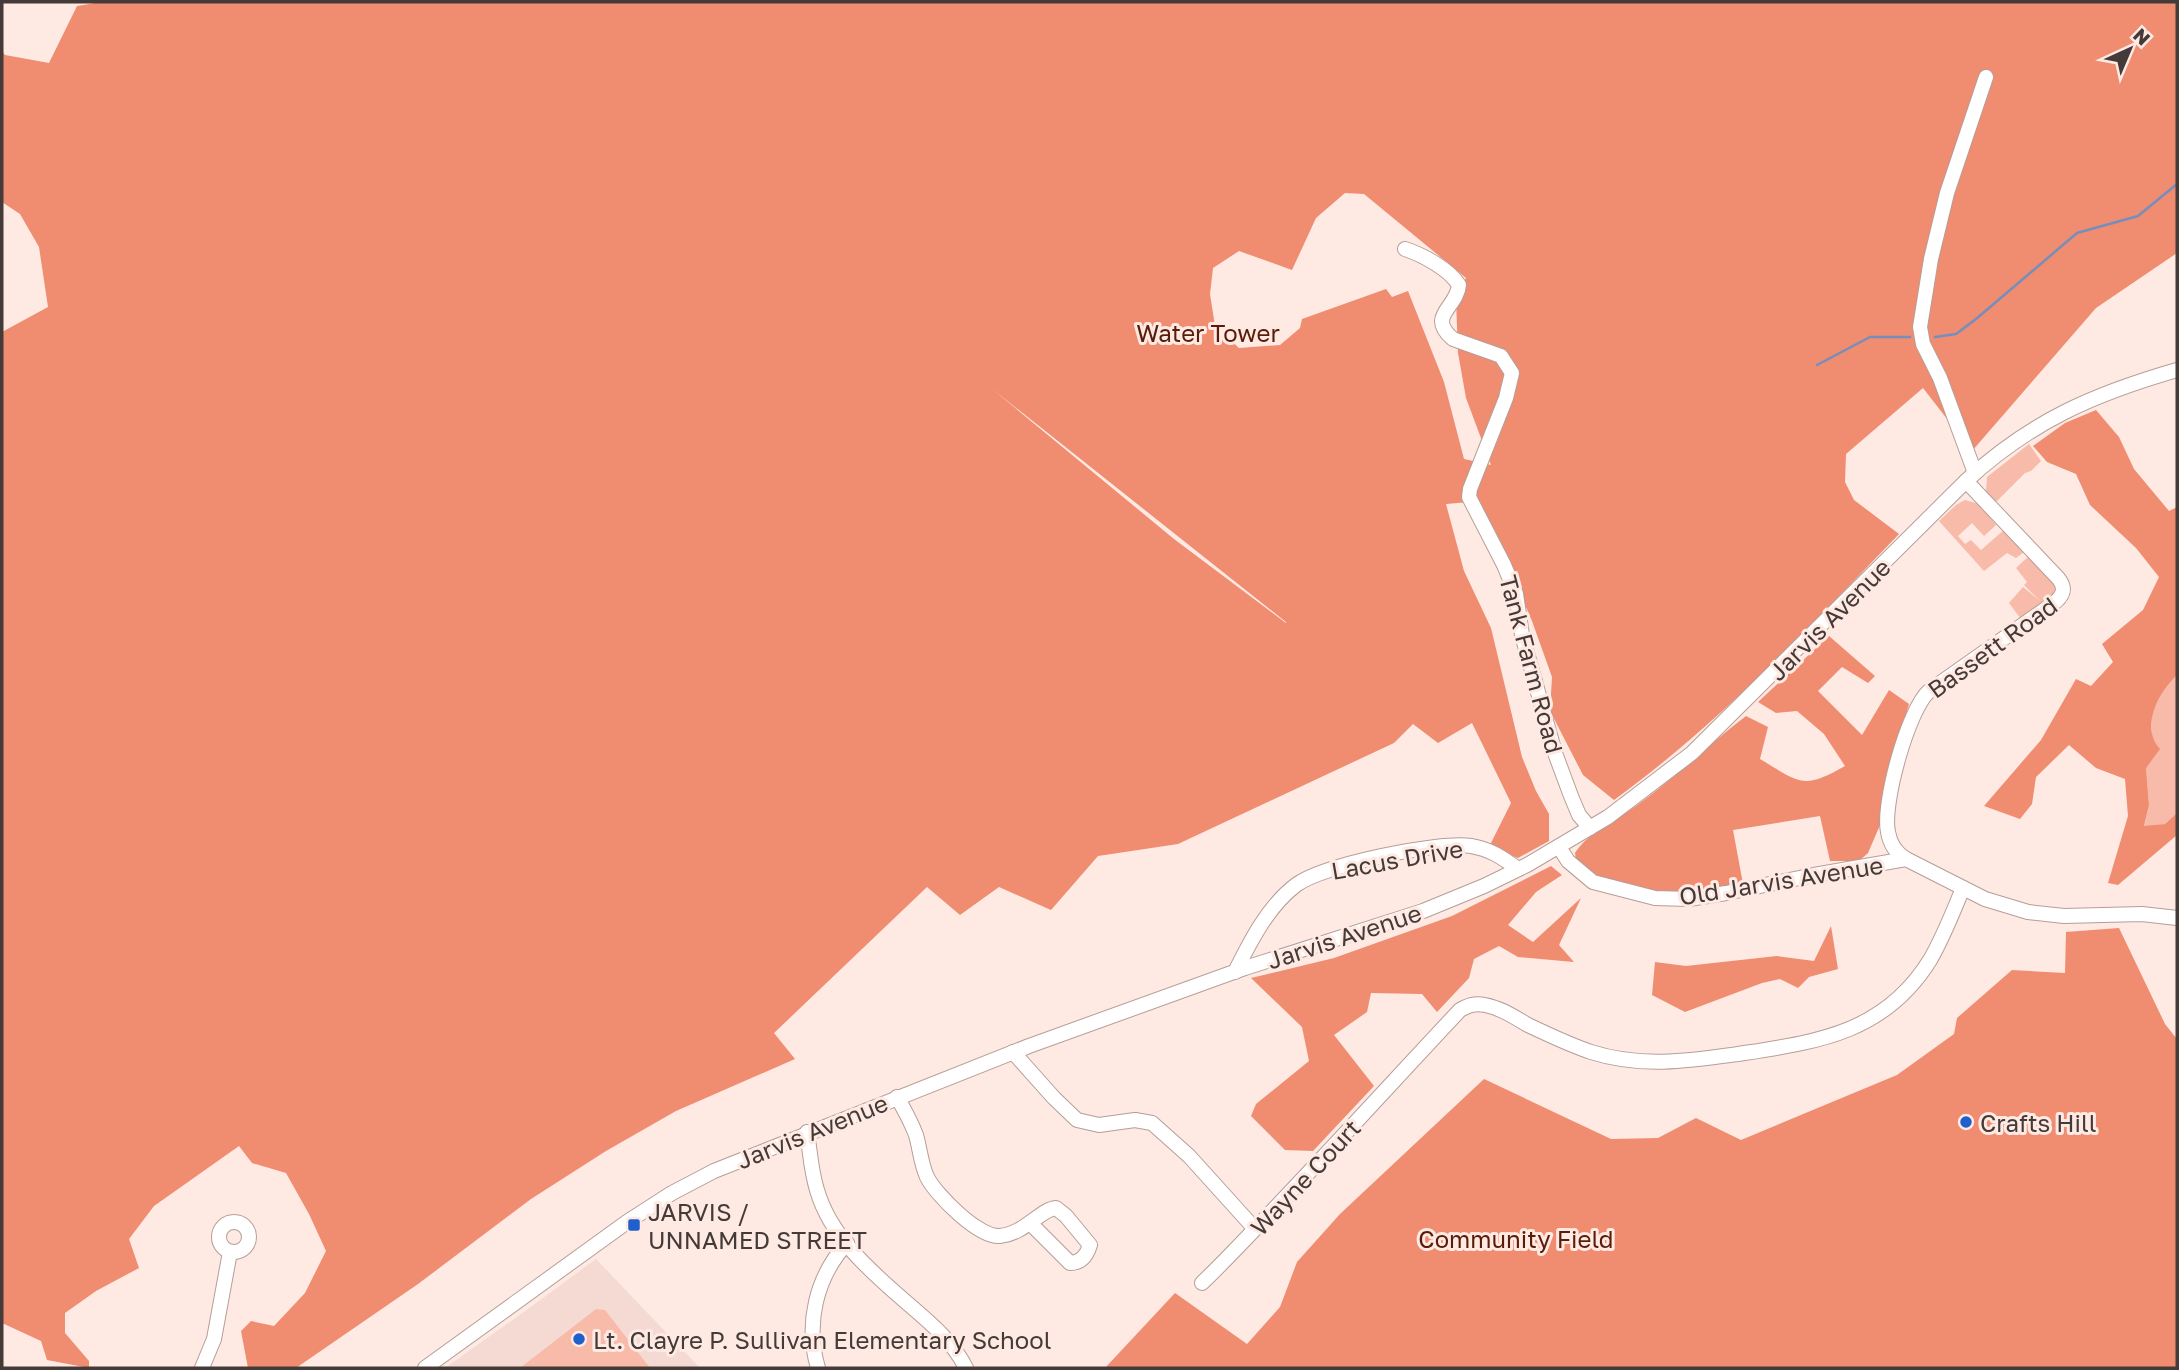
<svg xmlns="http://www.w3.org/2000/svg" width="2179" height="1370" font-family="'Golos Text',sans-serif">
<rect width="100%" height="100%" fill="#fee9e3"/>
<path fill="#f5dad3" d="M596 1259 700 1368H445L528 1309Z"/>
<g fill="#f8baa9">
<path d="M2029 444 2041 461 2031 471 2025 473 1995 503 1986 491 1987 477Z"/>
<path d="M1965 500 1979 504 1996 525 1984 536 1972 523 1958 536 1965 544 1971 540 1981 550 2004 530 2024 552 2016 558 2007 553 1984 571 1939 521 1956 505Z"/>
<path d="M2029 556C2039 567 2058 580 2055 594L2021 619 2009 603 2023 587 2040 601 2024 585 2027 582 2016 568Z"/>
<path d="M2177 675V813L2165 824 2144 827 2149 805 2146 768 2152 741 2151 713 2168 683Z"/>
<path d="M596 1309 605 1310 650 1368H520Z"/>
</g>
<g fill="#f08c70" fill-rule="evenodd">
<path d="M102 2H2177V253L2096 308 1972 451 1923 388 1846 454 1845 482 1854 500 1899 534C1809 627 1719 724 1614 800L1583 775 1550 711 1552 677 1532 621 1480 501 1446 504 1464 571 1491 628 1522 757 1536 791 1549 814V841L1518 858 1489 847 1511 803 1472 723 1438 743 1413 724 1394 743 1178 844 1098 856 1051 910 999 887 960 915 927 887 774 1033 795 1059 676 1111 606 1151 531 1199 418 1284 296 1368H248L241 1331 251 1321 274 1326 305 1293 326 1251 309 1214 286 1173 252 1163 239 1146 154 1206 129 1239 139 1268 96 1291 65 1313V1333L89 1361V1368L47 1360 41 1341 2 1323V332L48 307 39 247 20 214 2 202V51L5 55 49 63 77 6ZM1345 193 1364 194 1466 278 1456 299 1458 353 1466 398 1491 465 1464 459 1444 382 1408 291 1392 297 1386 289 1302 319 1300 328 1280 345 1239 348 1215 326 1210 294 1213 268 1239 251 1292 270 1316 218ZM991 388 1286 622V623L1174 539Z"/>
<path d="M2096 410 2119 437 2134 469 2169 511 2177 507V675C2158 693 2140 727 2160 749L2146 768 2149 805 2144 826 2165 824 2177 813V835L2118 885 2108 883 2128 816 2125 779 2096 768 2069 745 2036 777 2032 804 2020 819 1984 806 2041 740 2076 679 2091 686 2113 662 2102 644 2143 610 2159 577 2136 548 2090 505 2076 474 2047 462 2033 446 2065 423Z"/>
<path d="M1829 636 1875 676 1868 683 1842 667 1818 691 1862 735 1889 690 1909 704 1892 763 1880 825 1868 853 1859 861H1830L1820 816 1733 830 1743 884 1724 889 1667 895 1594 878 1577 866 1575 853C1589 831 1619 819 1640 803 1677 776 1710 743 1746 716L1768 727 1760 759C1800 783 1803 790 1845 766L1824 734 1797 711 1776 713 1758 702Z"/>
<path d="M1551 866 1562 875 1536 892 1508 925 1533 942 1581 898 1559 945 1574 962 1518 957 1499 946 1474 959 1469 978 1437 1012 1422 994 1371 993 1367 1012 1334 1035 1374 1086 1313 1151 1285 1150 1251 1116 1256 1104 1309 1061 1302 1027 1251 978 1334 958 1452 916Z"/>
<path d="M1831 926 1838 969 1809 977 1798 988 1780 979 1762 983 1685 1012 1652 995 1655 962 1686 966 1777 956 1814 961Z"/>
<path d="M2119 928 2165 1024 2177 1039V1368H1105L1175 1293 1247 1344 1280 1307 1297 1262 1340 1214 1484 1079 1611 1139 1658 1138 1696 1118 1741 1140 1897 1075 1954 1034 1957 1018 2012 970 2065 973 2066 932Z"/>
</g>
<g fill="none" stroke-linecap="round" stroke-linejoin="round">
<g stroke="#768ebb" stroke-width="2.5">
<path d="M1935 337 1956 334 1976 319 2077 233 2138 216 2177 184"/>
<path d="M1817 365 1870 337H1910"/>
</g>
<g stroke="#b69e97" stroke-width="16">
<g id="minor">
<path d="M1405 249C1423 255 1449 269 1459 285 1457 308 1426 316 1453 339L1501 356 1512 373 1506 398 1470 489 1469 497 1504 565 1516 594 1522 635 1555 753 1571 796 1579 815 1590 828"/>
<path d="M1975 473 1940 378 1923 344 1920 327 1931 259 1947 193 1986 77"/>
<path d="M1559 847 1568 861 1593 882 1655 898 1689 899 1726 893 1814 875 1906 859 1985 899 2028 912 2064 916 2142 914 2177 918"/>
<path d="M1906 859C1896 853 1890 844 1888 832 1882 804 1908 710 1929 691L2054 603C2064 595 2066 588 2058 578L1966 481"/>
<path d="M1235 972C1250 942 1268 906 1296 885 1323 865 1438 841 1471 846 1490 849 1503 858 1518 869"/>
<path d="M1013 1052 1054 1098 1077 1120 1099 1125 1135 1120 1152 1123 1189 1156 1255 1229"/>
<path d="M897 1097C904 1109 911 1122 916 1135 920 1149 921 1164 927 1177 936 1195 979 1238 1000 1236 1024 1234 1041 1209 1056 1208L1066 1216 1090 1245C1087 1255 1081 1263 1070 1263L1031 1224"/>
<path d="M807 1132C810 1151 811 1171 817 1190 830 1236 870 1271 906 1302 929 1322 952 1340 966 1368"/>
<circle cx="234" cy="1237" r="15"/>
<path d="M1202 1283C1228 1258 1252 1232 1277 1206 1339 1141 1399 1075 1460 1010 1469 1005 1475 1003 1485 1005 1501 1008 1514 1017 1528 1025 1549 1035 1570 1045 1591 1052 1641 1068 1688 1061 1738 1054 1816 1042 1884 1034 1930 960 1943 938 1953 912 1963 888"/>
<path d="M202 1368 214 1339 230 1252"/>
<path d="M425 1368 627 1222 672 1193 714 1171 1029 1046 1245 968 1423 911 1484 886 1527 865 1608 817 1692 753 1966 481C2031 421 2094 394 2177 370"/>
<path d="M818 1368C805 1324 816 1277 847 1243"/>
</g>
</g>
<use href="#minor" stroke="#fff" stroke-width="14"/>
</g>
<g fill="#2060cc" stroke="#fee9e3" stroke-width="2.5">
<circle cx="1966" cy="1122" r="7"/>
<rect x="627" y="1218" width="14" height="14" rx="3.5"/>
<circle cx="579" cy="1339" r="7"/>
</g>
<g text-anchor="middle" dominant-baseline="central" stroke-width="6" stroke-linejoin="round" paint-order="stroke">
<g font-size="24" fill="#591c09" stroke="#fee9e3">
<text x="1208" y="332">Water Tower</text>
<text x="1516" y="1238">Community Field</text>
</g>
<g font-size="24" fill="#443a37" stroke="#fee9e3">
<text transform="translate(1829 619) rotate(-45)">Jarvis Avenue</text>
<text transform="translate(1992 647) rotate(-36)">Bassett Road</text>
<text transform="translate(1532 664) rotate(75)">Tank Farm Road</text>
<text transform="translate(1397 859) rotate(-10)">Lacus Drive</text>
<text transform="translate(1781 880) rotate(-9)">Old Jarvis Avenue</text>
<text transform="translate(1344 936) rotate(-18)">Jarvis Avenue</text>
<text transform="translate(812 1131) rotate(-22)">Jarvis Avenue</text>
<text transform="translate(1305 1177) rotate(-47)">Wayne Court</text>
</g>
<g font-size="24" fill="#443a37" stroke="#fee9e3" text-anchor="start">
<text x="1980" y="1122">Crafts Hill</text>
<text x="648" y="1211">JARVIS /<tspan x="648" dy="28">UNNAMED STREET</tspan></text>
<text x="593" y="1339">Lt. Clayre P. Sullivan Elementary School</text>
</g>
</g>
<rect width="2179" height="1370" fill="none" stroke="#443a37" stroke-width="7"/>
<g transform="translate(2130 49) rotate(44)" stroke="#fee9e3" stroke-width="5" paint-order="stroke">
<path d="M0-5L12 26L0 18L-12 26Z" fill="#443a37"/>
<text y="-10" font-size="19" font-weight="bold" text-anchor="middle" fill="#443a37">N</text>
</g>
</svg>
